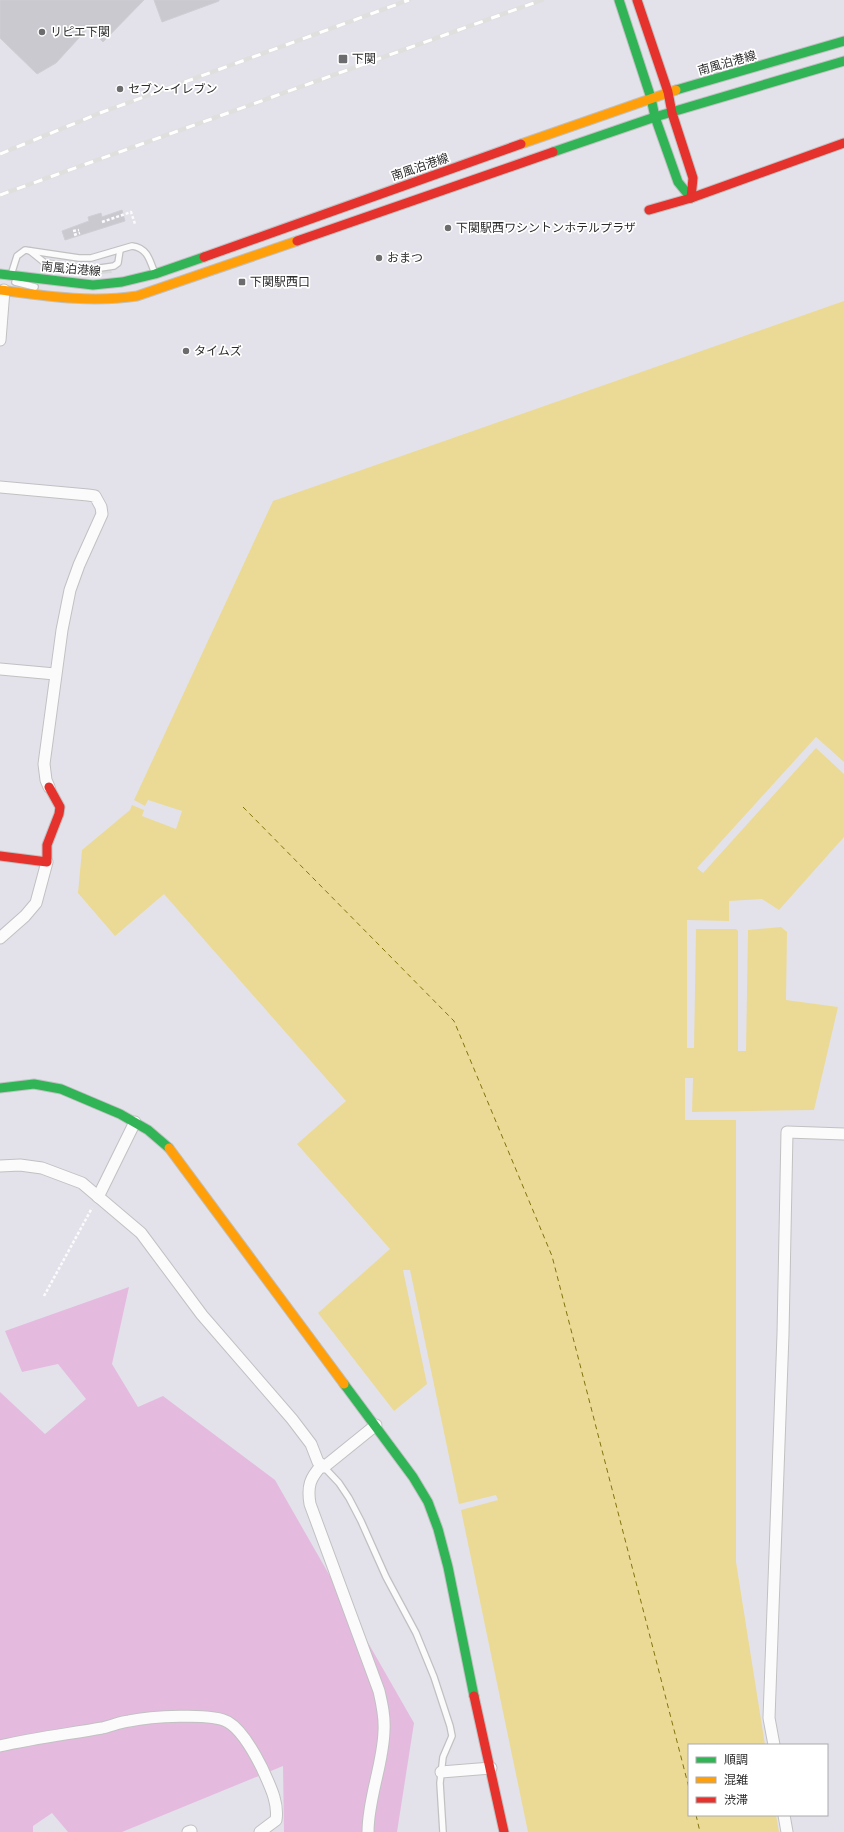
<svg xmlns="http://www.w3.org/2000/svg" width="844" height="1832" font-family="'Space Grotesk','Noto Sans JP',sans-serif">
<rect width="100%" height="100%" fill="#e3e2ea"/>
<path fill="#d6d9d9" d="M49 259 88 265 109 263 112 273 88 275 47 269Z"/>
<path fill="#e4bbdf" d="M129 1287 112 1364 138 1407 163 1396 275 1480 414 1723 397 1832H284L283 1766 122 1832H68L52 1813 33 1826V1832H0V1392L45 1434 86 1399 58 1364 22 1372 5 1331Z"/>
<path fill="#ebda95" d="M844 301V762L816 737 697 868 703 873 816 748 844 774V837L779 910 762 899 729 901V921L687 920V1048H694L696 929H736L738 931V1051H746L748 930 781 927 787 932 786 1000 838 1007 814 1110 692 1112 693 1078H685V1120H736V1562L765 1745H689V1815H776L779 1832H528L461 1510 498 1500 496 1495 459 1504 410 1270H403L427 1384 394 1411 318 1313 390 1249 297 1144 346 1101 164 894 115 936 78 893 82 850 130 810 132 805 144 810 142 816 176 829 182 811 148 800 145 806 134 800 273 501Z"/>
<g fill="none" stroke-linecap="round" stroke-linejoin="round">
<g stroke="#83730e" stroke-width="1" stroke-dasharray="5 4" stroke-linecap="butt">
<path d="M243 807 454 1021 552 1256 689 1788"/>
<path d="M696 1815 700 1832"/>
</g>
</g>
<g fill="#cac9cf" stroke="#cfced5">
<path d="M0 0H144L103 42 89 27 56 63 37 74 0 38Z"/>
<path d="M154 0H219V1L162 22Z"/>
<path d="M122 210 125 221 65 240 62 231 89 221 88 217 101 213 102 217Z"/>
</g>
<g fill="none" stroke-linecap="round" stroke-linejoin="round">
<g stroke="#c1c1c2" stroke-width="8">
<g id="lane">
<path d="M30 251 45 263 87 270 114 266 118 263 120 250"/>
<path d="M11 275 17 256 25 250 79 258H91L132 246C148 248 150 261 155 274"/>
<path d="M15 282 35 287"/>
<path d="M323 1466 339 1483 349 1498 361 1521 386 1577 416 1633 434 1677 450 1726 452 1736 443 1757 440 1783 443 1832"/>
</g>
</g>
<g stroke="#c1c1c2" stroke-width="13">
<g id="street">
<path d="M0 340 4 290"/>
<path d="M0 487 88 495 95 496 101 507 102 514 79 565 70 590 62 630 44 764 46 780 49 787"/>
<path d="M0 669 55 674"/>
<path d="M0 938 25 916 36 903 47 862"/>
<path d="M0 1166 20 1165 42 1168 82 1183 141 1233 202 1315 292 1419 311 1444 318 1462 322 1465C310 1478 307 1486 310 1504L379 1691C382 1704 385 1717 384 1731 383 1765 368 1798 368 1832"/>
<path d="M98 1197 135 1122"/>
<path d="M324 1467 376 1425"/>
<path d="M774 1745 769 1718 783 1334 787 1132 844 1134"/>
<path d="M0 1746C34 1738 68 1734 102 1728 111 1726 120 1722 129 1721 148 1717 212 1712 228 1722 242 1730 255 1754 262 1768 269 1784 279 1802 276 1820L260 1832"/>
<path d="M441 1772 491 1768"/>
<path d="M784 1815 787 1832"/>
<path d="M188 1832 191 1831"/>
</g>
</g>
<g stroke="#c1c1c2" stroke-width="11">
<g id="fast">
<path d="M619 0 651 98 655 117 678 182 691 198"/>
<path d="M676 90 844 41"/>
<path d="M553 152 655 117 844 61"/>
<path d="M0 274 93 285 122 282 155 274 204 257"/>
<path d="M0 1088 34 1084 61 1089 120 1114 148 1130 169 1148"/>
<path d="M344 1384 413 1477 428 1502 438 1529 448 1567 474 1696"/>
</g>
</g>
<g stroke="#c1c1c2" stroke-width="11">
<g id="slow">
<path d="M521 144 676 90"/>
<path d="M0 290C46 296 90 303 137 296L297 241"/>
<path d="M169 1148 344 1384"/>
</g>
</g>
<g stroke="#c1c1c2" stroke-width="11">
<g id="jam">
<path d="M637 0 668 92 672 113 693 178 691 198"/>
<path d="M649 210 691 198 844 143"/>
<path d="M297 241 553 152"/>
<path d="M204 257 521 144"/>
<path d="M0 856 47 862V845L59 814 60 807 49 787"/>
<path d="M474 1696 504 1832"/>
</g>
</g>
<g stroke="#fbfbfc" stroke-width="2.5" stroke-dasharray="3 2" stroke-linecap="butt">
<path d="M102 222 131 212 135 224"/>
<path d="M73 231 79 230"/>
<path d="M74 235 80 233"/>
<path d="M44 1296 92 1208"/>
</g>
<use href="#lane" stroke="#fbfbfc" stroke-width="5.5"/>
<use href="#street" stroke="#fbfbfc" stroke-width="11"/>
<use href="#fast" stroke="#30b455" stroke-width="9"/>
<use href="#slow" stroke="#ff9f0a" stroke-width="9"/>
<use href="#jam" stroke="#e5322d" stroke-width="9"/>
<g stroke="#dfdfde" stroke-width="4.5">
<g id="rail">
<path d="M0 154 100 113 409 0"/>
<path d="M0 195 542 0"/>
</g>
</g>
<use href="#rail" stroke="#fff" stroke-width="3" stroke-dasharray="9" stroke-linecap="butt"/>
</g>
<g fill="#6c6c6e" stroke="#fff" stroke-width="1.5">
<circle cx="42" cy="32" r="4"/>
<rect x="338" y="54" width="10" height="10" rx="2"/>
<circle cx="120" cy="89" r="4"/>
<circle cx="448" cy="228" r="4"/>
<circle cx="379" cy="258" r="4"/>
<rect x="238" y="278" width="8" height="8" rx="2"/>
<circle cx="186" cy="351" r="4"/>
</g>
<g text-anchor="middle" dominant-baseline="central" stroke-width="3.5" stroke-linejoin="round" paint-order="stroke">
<g font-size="12" fill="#2c2c2c" stroke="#fff" text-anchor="start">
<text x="50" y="32">リピエ下関</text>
<text x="352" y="59">下関</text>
<text x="128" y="89">セブン-イレブン</text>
<text x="456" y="228">下関駅西ワシントンホテルプラザ</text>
<text x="387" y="258">おまつ</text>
<text x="250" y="282">下関駅西口</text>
<text x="194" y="351">タイムズ</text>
</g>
<g font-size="12" fill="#2c2c2c" stroke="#fff">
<text transform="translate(727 63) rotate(-16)">南風泊港線</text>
<text transform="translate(420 167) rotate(-19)">南風泊港線</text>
<text transform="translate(71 269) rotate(5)">南風泊港線</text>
</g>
</g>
<rect x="688" y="1744" width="140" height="72" fill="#ffffff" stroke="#ababab"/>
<rect x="696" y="1757" width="20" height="6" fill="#30b455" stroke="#ababab"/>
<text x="724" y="1764" font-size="12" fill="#2c2c2c">順調</text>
<rect x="696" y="1777" width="20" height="6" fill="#ff9f0a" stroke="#ababab"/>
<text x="724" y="1784" font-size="12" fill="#2c2c2c">混雑</text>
<rect x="696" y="1797" width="20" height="6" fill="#e5322d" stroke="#ababab"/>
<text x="724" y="1804" font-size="12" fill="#2c2c2c">渋滞</text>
</svg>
